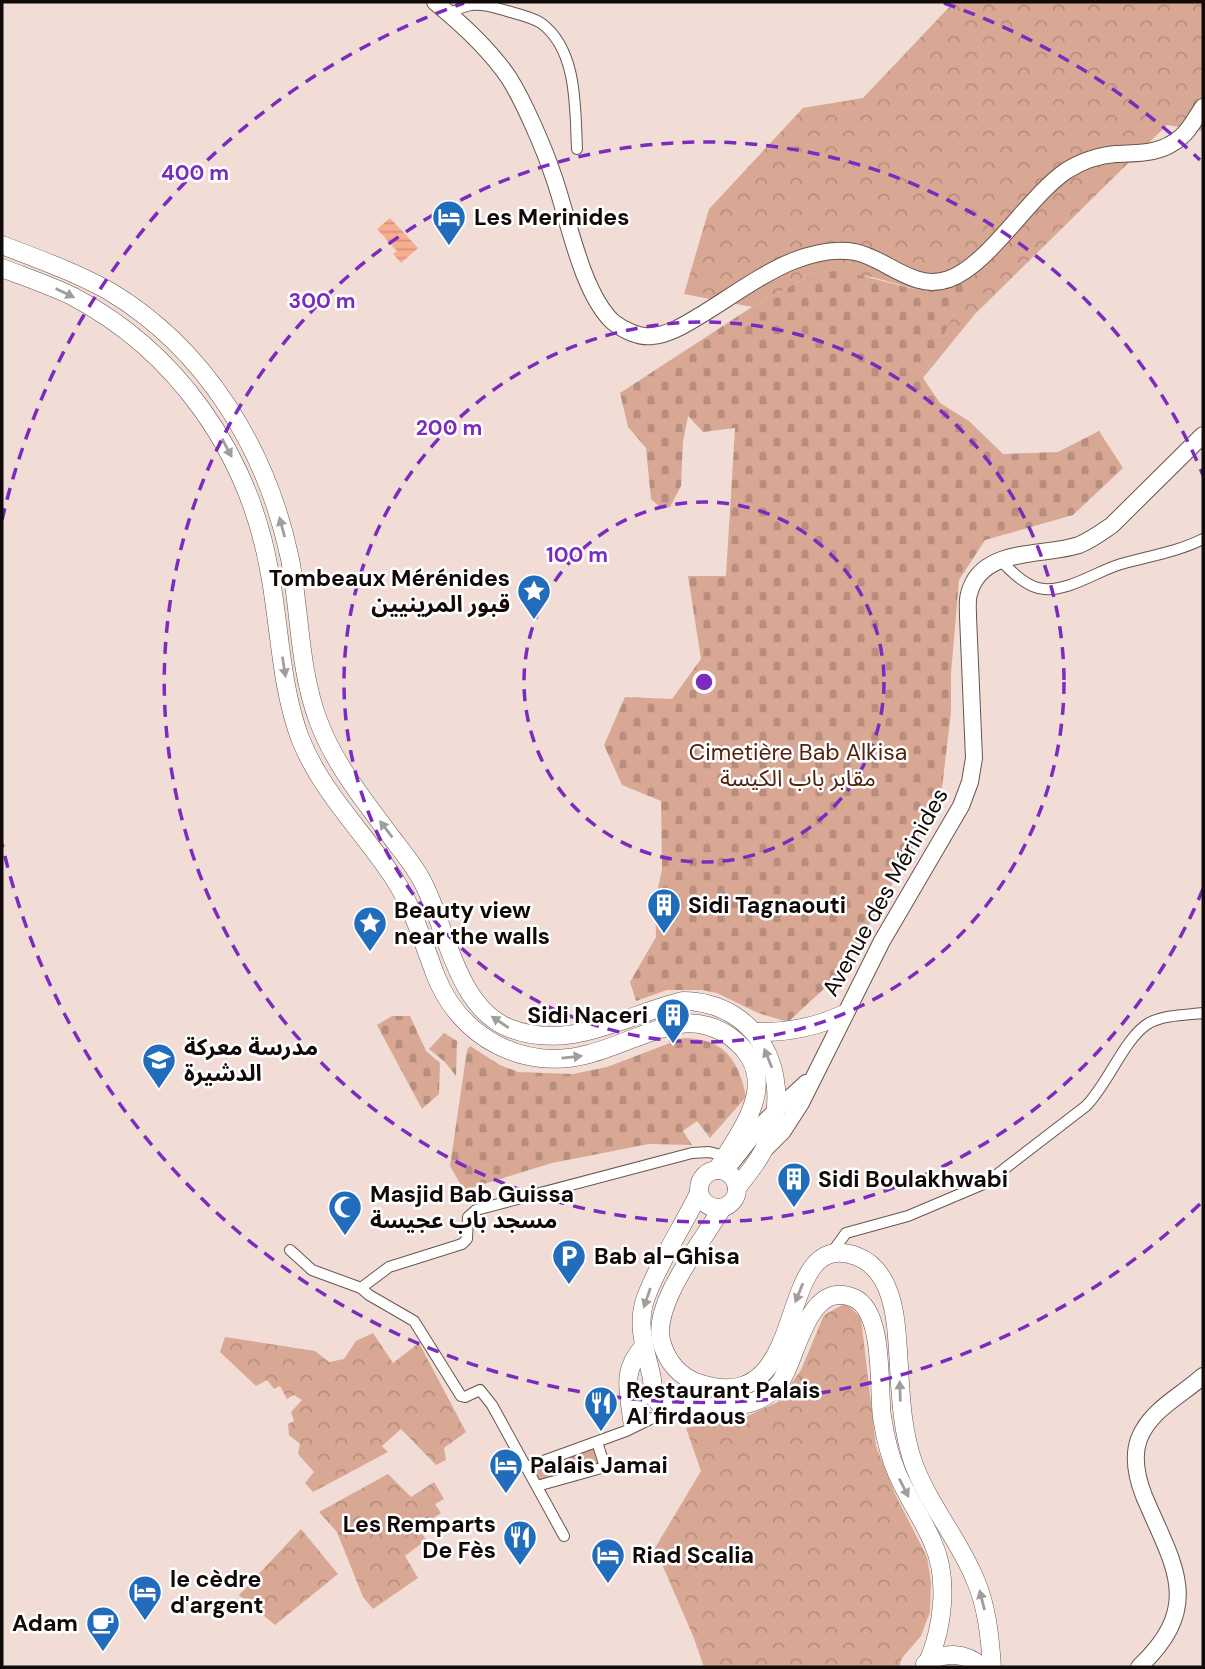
<svg xmlns="http://www.w3.org/2000/svg" width="1205" height="1669" font-family="'DM Sans','Noto Sans Arabic',sans-serif">
<defs>
<pattern id="forest-crowns" width="20" height="18" patternUnits="userSpaceOnUse" patternTransform="scale(1.75)"><rect width="20" height="18" fill="#d8a894"/><path d="M2 6a3 3 0 1 1 6 0M12 15a3 3 0 1 1 6 0" fill="none" stroke="#b88f7e"/></pattern>
<pattern id="cemetery-stones" width="16" height="16" patternUnits="userSpaceOnUse" patternTransform="scale(1.75)"><rect width="16" height="16" fill="#d8a894"/><path d="M2 7V4a2 2 0 0 1 4 0v3zM10 15v-3a2 2 0 0 1 4 0v3z" fill="#b88f7e"/></pattern>
<pattern id="water-rules" width="6" height="5" patternUnits="userSpaceOnUse" patternTransform="scale(1.75)"><rect width="6" height="5" fill="#f7ae90"/><path d="M0 2.5h6" fill="none" stroke="#d3947b"/></pattern>
</defs>
<rect width="100%" height="100%" fill="#f1ddd5"/>
<g fill="url(#forest-crowns)">
<path d="M954 2H1203V131L1167 125 975 314 923 378 970 279 926 292 872 277 817 272 752 307 684 294 709 209 803 108 863 98Z"/>
<path d="M846 1303 861 1318 876 1446 895 1494 927 1557 931 1582 930 1612 921 1636 902 1658 899 1667H704L693 1636 655 1548 701 1471 686 1428 743 1418 778 1402 801 1370 824 1315Z"/>
<path d="M373 1333 393 1363 419 1343 466 1432 444 1448 446 1460 436 1465 401 1429 382 1446 388 1452 313 1492 305 1483 314 1472 298 1454 300 1444 289 1435 288 1424 294 1421 291 1412 302 1400 294 1395 287 1399 280 1386 274 1389 267 1380 256 1386 220 1352 225 1337 315 1351 329 1362 344 1359 356 1341Z"/>
<path d="M597 1444 605 1468 533 1488 522 1470Z"/>
<path d="M388 1474 411 1497 434 1482 444 1499 435 1504 441 1513 419 1528 426 1540 405 1556 418 1578 373 1609 363 1597 337 1532 319 1512Z"/>
<path d="M301 1529 338 1574 275 1625 239 1595Z"/>
</g>
<g fill="url(#cemetery-stones)">
<path d="M843 271 926 292 971 278 923 378 940 403 969 421 1003 454 1058 452 1099 431 1123 468 1073 515 985 540 959 580 951 674V712L941 796 861 940 839 975 788 1022 758 1013 717 993 702 990H667L636 1001 630 982 656 937 655 902 662 869 661 801 622 785 604 745 625 697 672 699 701 659 688 576H726L735 428 703 432 688 416 683 442 681 486 670 507 662 509 651 499 646 448 628 427 620 393 752 307 817 272Z"/>
<path d="M392 1016H410L426 1051 440 1063 439 1094 422 1109 377 1025Z"/>
<path d="M444 1033 457 1041 456 1076 445 1062 429 1049Z"/>
<path d="M683 1038C723 1038 739 1059 746 1097L710 1138 697 1121 683 1131 692 1145 649 1144 552 1163 464 1190 450 1166 467 1050 470 1046 500 1065 518 1072 573 1074 607 1067Z"/>
</g>
<path fill="url(#water-rules)" d="M390 218 418 248 401 263 393 254 397 251 377 229Z"/>
<g fill="none" stroke-linecap="round" stroke-linejoin="round">
<g stroke="#67564f" stroke-width="12">
<g id="street">
<path d="M450 15C465 2 481 3 500 9 513 13 530 16 541 23 578 50 575 109 577 149"/>
<path d="M1000 560C1012 572 1027 588 1044 589 1070 591 1097 571 1121 564 1149 556 1177 552 1203 539"/>
<path d="M290 1250 312 1270 361 1288 369 1295 414 1321 461 1396 465 1397 480 1390 492 1405 564 1536"/>
<path d="M830 1255 846 1233 908 1216 986 1183 1086 1106C1108 1084 1125 1037 1149 1023 1164 1015 1186 1015 1203 1013"/>
<path d="M361 1288 389 1267 462 1244 467 1239 468 1217 476 1210 692 1153 709 1152 725 1156"/>
<path d="M633 1419 652 1386"/>
<path d="M527 1467 626 1431 673 1408"/>
<path d="M537 1486 605 1467 597 1442"/>
</g>
</g>
<g stroke="#67564f" stroke-width="18">
<g id="secondary">
<path d="M435 2C462 24 490 50 509 78 524 102 544 148 553 175 568 216 581 292 613 322 623 330 640 338 652 336 669 335 686 324 701 315 729 298 763 273 793 261 813 253 833 248 855 252 886 258 914 292 949 279 990 264 1028 197 1066 171 1080 162 1099 155 1116 154 1140 153 1162 154 1181 137 1190 130 1196 117 1203 107"/>
<path d="M765 1149 783 1131 801 1103 882 941 961 806 970 782 974 758 968 616C968 609 967 600 969 594 981 546 1044 557 1079 545 1091 540 1102 532 1112 525L1203 435"/>
<path d="M725 1171 761 1125 806 1083"/>
<path d="M1139 1667C1205 1605 1173 1565 1144 1496 1137 1478 1132 1458 1139 1439 1150 1410 1181 1396 1203 1376"/>
</g>
</g>
<g stroke="#67564f" stroke-width="19">
<g id="primary">
<path d="M2 245C38 259 75 272 109 291 206 349 267 450 290 559 300 611 299 669 318 720 334 764 364 800 392 838 405 855 419 872 427 891 447 934 459 1008 509 1028 570 1052 625 1015 683 1001 757 1002 793 1072 769 1138 762 1157 749 1172 737 1188"/>
<path d="M2 268C25 277 49 285 72 296 177 351 248 453 269 569 280 625 280 684 300 738 321 792 364 832 395 880 413 908 423 942 435 974 459 1037 523 1072 589 1054 620 1046 649 1029 680 1024 697 1021 718 1027 732 1038 784 1079 742 1128 717 1170"/>
<path d="M754 1032C786 1033 814 1028 844 1014"/>
<circle cx="718" cy="1189" r="19"/>
<path d="M699 1193C682 1228 660 1260 646 1297 636 1324 645 1348 651 1374 654 1384 650 1396 659 1403 669 1411 739 1407 753 1402 762 1399 772 1392 779 1384 797 1361 806 1278 854 1298 885 1312 878 1387 882 1417 885 1436 889 1455 897 1473 907 1497 923 1519 933 1543 949 1579 943 1627 928 1662"/>
<path d="M722 1208C703 1241 653 1302 661 1340 666 1361 680 1378 701 1384 815 1419 771 1226 856 1256 884 1266 893 1298 896 1326 901 1372 898 1418 913 1462 928 1504 958 1538 975 1579 987 1606 990 1638 992 1667"/>
<path d="M632 1420C629 1390 621 1372 643 1347"/>
<path d="M925 1664C944 1651 965 1652 982 1667"/>
</g>
</g>
<use href="#street" stroke="#fff" stroke-width="10"/>
<use href="#secondary" stroke="#fff" stroke-width="16"/>
<use href="#primary" stroke="#fff" stroke-width="18"/>
</g>
<defs><path id="oneway-solid" d="M-6-.8H1V-3.2L6.5 0L1 3.2V.8H-6Z" transform="scale(1.75)"/></defs>
<g fill="#a09d9c">
<use href="#oneway-solid" transform="translate(65 293) rotate(26)"/>
<use href="#oneway-solid" transform="translate(227 448) rotate(62)"/>
<use href="#oneway-solid" transform="translate(282 527) rotate(-105)"/>
<use href="#oneway-solid" transform="translate(284 667) rotate(81)"/>
<use href="#oneway-solid" transform="translate(386 829) rotate(-127)"/>
<use href="#oneway-solid" transform="translate(500 1022) rotate(-146)"/>
<use href="#oneway-solid" transform="translate(572 1057) rotate(-6)"/>
<use href="#oneway-solid" transform="translate(768 1058) rotate(-112)"/>
<use href="#oneway-solid" transform="translate(799 1293) rotate(112)"/>
<use href="#oneway-solid" transform="translate(647 1298) rotate(109)"/>
<use href="#oneway-solid" transform="translate(900 1391) rotate(-92)"/>
<use href="#oneway-solid" transform="translate(904 1488) rotate(63)"/>
<use href="#oneway-solid" transform="translate(982 1600) rotate(-104)"/>
</g>
<g fill="none" stroke="#7b2cbf" stroke-width="3.5" stroke-dasharray="12 9">
<circle cx="704" cy="682" r="180"/>
<circle cx="704" cy="682" r="360"/>
<path d="M1203 889A540 540 0 1 1 1203 475"/>
<path d="M1200 1204A720 720 0 0 1 2 844M2 520A720 720 0 0 1 464 3M944 3A720 720 0 0 1 1200 160"/>
</g>
<defs>
<g id="hotel-pin" transform="scale(1.75)"><path d="M0 17L-7.5 6A9.5 9.5 0 1 1 7.5 6Z" fill="#216dbc" stroke="#fff"/><path d="M-6-4.5h1.5V1H6V5H4.5V3h-9V5H-6ZM-4 0a1.8 1.8 0 1 1 3.6 0ZM.5 0V-2.5h3Q6-2.5 6 0Z" fill="#fff"/></g>
<g id="sight-pin" transform="scale(1.75)"><path d="M0 17L-7.5 6A9.5 9.5 0 1 1 7.5 6Z" fill="#216dbc" stroke="#fff"/><path d="M0-6L1.8-2.2L6-1.7L2.9 1.2L3.7 5.4L0 3.3L-3.7 5.4L-2.9 1.2L-6-1.7L-1.8-2.2Z" fill="#fff"/></g>
<g id="building-pin" transform="scale(1.75)"><path d="M0 17L-7.5 6A9.5 9.5 0 1 1 7.5 6Z" fill="#216dbc" stroke="#fff"/><path d="M-4-6H4V6H1V3H-1V6H-4ZM-2.5-4.3h1.7v1.8h-1.7ZM.8-4.3h1.7v1.8H.8ZM-2.5-1h1.7V.8h-1.7ZM.8-1h1.7V.8H.8Z" fill="#fff"/></g>
<g id="school-pin" transform="scale(1.75)"><path d="M0 17L-7.5 6A9.5 9.5 0 1 1 7.5 6Z" fill="#216dbc" stroke="#fff"/><path d="M0-5L7-2L0 1L-7-2ZM-4 1L0 2.5L4 1V4Q0 6-4 4Z" fill="#fff"/></g>
<g id="mosque-pin" transform="scale(1.75)"><path d="M0 17L-7.5 6A9.5 9.5 0 1 1 7.5 6Z" fill="#216dbc" stroke="#fff"/><path d="M3.5-4.9A6 6 0 1 0 3.5 4.9A5 5 0 1 1 3.5-4.9Z" fill="#fff"/></g>
<g id="parking-pin" transform="scale(1.75)"><path d="M0 17L-7.5 6A9.5 9.5 0 1 1 7.5 6Z" fill="#216dbc" stroke="#fff"/><path d="M-3.5-5.5H1a3.5 3.5 0 0 1 0 7H-1V5.5H-3.5ZM-1-3.4V-.6H.8a1.4 1.4 0 0 0 0-2.8Z" fill="#fff"/></g>
<g id="restaurant-pin" transform="scale(1.75)"><path d="M0 17L-7.5 6A9.5 9.5 0 1 1 7.5 6Z" fill="#216dbc" stroke="#fff"/><path d="M-5-6h1v4h1v-4h1v4h1v-4h1v5L-1.5 .5V6h-2V.5L-5-1ZM5-6V6H3V1.5H1.5Q1.5-4 5-6Z" fill="#fff"/></g>
<g id="cafe-pin" transform="scale(1.75)"><path d="M0 17L-7.5 6A9.5 9.5 0 1 1 7.5 6Z" fill="#216dbc" stroke="#fff"/><path d="M-5.5-4.5H6V0H3Q3 3.5 0 3.5H-2.5Q-5.5 3.5-5.5 0ZM3-3.2v2h1.7v-2ZM-6 4.5H4V6H-6Z" fill="#fff"/></g>
</defs>
<g fill-rule="evenodd">
<use href="#hotel-pin" x="449" y="217"/>
<use href="#sight-pin" x="534" y="591"/>
<use href="#building-pin" x="664" y="905"/>
<use href="#sight-pin" x="370" y="923"/>
<use href="#building-pin" x="673" y="1015"/>
<use href="#school-pin" x="159" y="1060"/>
<use href="#building-pin" x="794" y="1179"/>
<use href="#mosque-pin" x="345" y="1207"/>
<use href="#parking-pin" x="569" y="1256"/>
<use href="#restaurant-pin" x="601" y="1403"/>
<use href="#hotel-pin" x="506" y="1465"/>
<use href="#restaurant-pin" x="520" y="1537"/>
<use href="#hotel-pin" x="608" y="1555"/>
<use href="#hotel-pin" x="145" y="1592"/>
<use href="#cafe-pin" x="103" y="1623"/>
</g>
<g text-anchor="middle" dominant-baseline="central" stroke-width="5" stroke-linejoin="round" paint-order="stroke">
<g font-size="23" font-weight="bold" fill="#110a08" stroke="#fff" text-anchor="start">
<text x="474" y="217">Les Merinides</text>
<text x="510" y="578" text-anchor="end">Tombeaux Mérénides<tspan x="510" dy="26">قبور المرينيين</tspan></text>
<text x="688" y="905">Sidi Tagnaouti</text>
<text x="394" y="910">Beauty view<tspan x="394" dy="26">near the walls</tspan></text>
<text x="648" y="1015" text-anchor="end">Sidi Naceri</text>
<text x="184" y="1047">مدرسة معركة<tspan x="184" dy="26">الدشيرة</tspan></text>
<text x="818" y="1179">Sidi Boulakhwabi</text>
<text x="370" y="1194">Masjid Bab Guissa<tspan x="370" dy="26">مسجد باب عجيسة</tspan></text>
<text x="594" y="1256">Bab al-Ghisa</text>
<text x="626" y="1390">Restaurant Palais<tspan x="626" dy="26">Al firdaous</tspan></text>
<text x="530" y="1465">Palais Jamai</text>
<text x="496" y="1524" text-anchor="end">Les Remparts<tspan x="496" dy="26">De Fès</tspan></text>
<text x="632" y="1555">Riad Scalia</text>
<text x="170" y="1579">le cèdre<tspan x="170" dy="26">d'argent</tspan></text>
<text x="78" y="1623" text-anchor="end">Adam</text>
</g>
<g font-size="23" fill="#51230f" stroke="#fff">
<text x="798" y="752">Cimetière Bab Alkisa<tspan x="798" dy="26">مقابر باب الكيسة</tspan></text>
</g>
<g font-size="23" fill="#110a08" stroke="#fff">
<text transform="translate(885 892) rotate(-61)">Avenue des Mérinides</text>
</g>
</g>
<circle cx="704" cy="682" r="10" fill="#7b2cbf" stroke="#fff" stroke-width="3.5"/>
<g font-size="21" text-anchor="middle" font-weight="bold" fill="#7b2cbf" stroke="#fff" stroke-width="5" stroke-linejoin="round" paint-order="stroke">
<text x="195" y="180">400 m</text>
<text x="322" y="308">300 m</text>
<text x="449" y="435">200 m</text>
<text x="577" y="562">100 m</text>
</g>
<rect width="1205" height="1669" fill="none" stroke="#110a08" stroke-width="7"/>
</svg>
